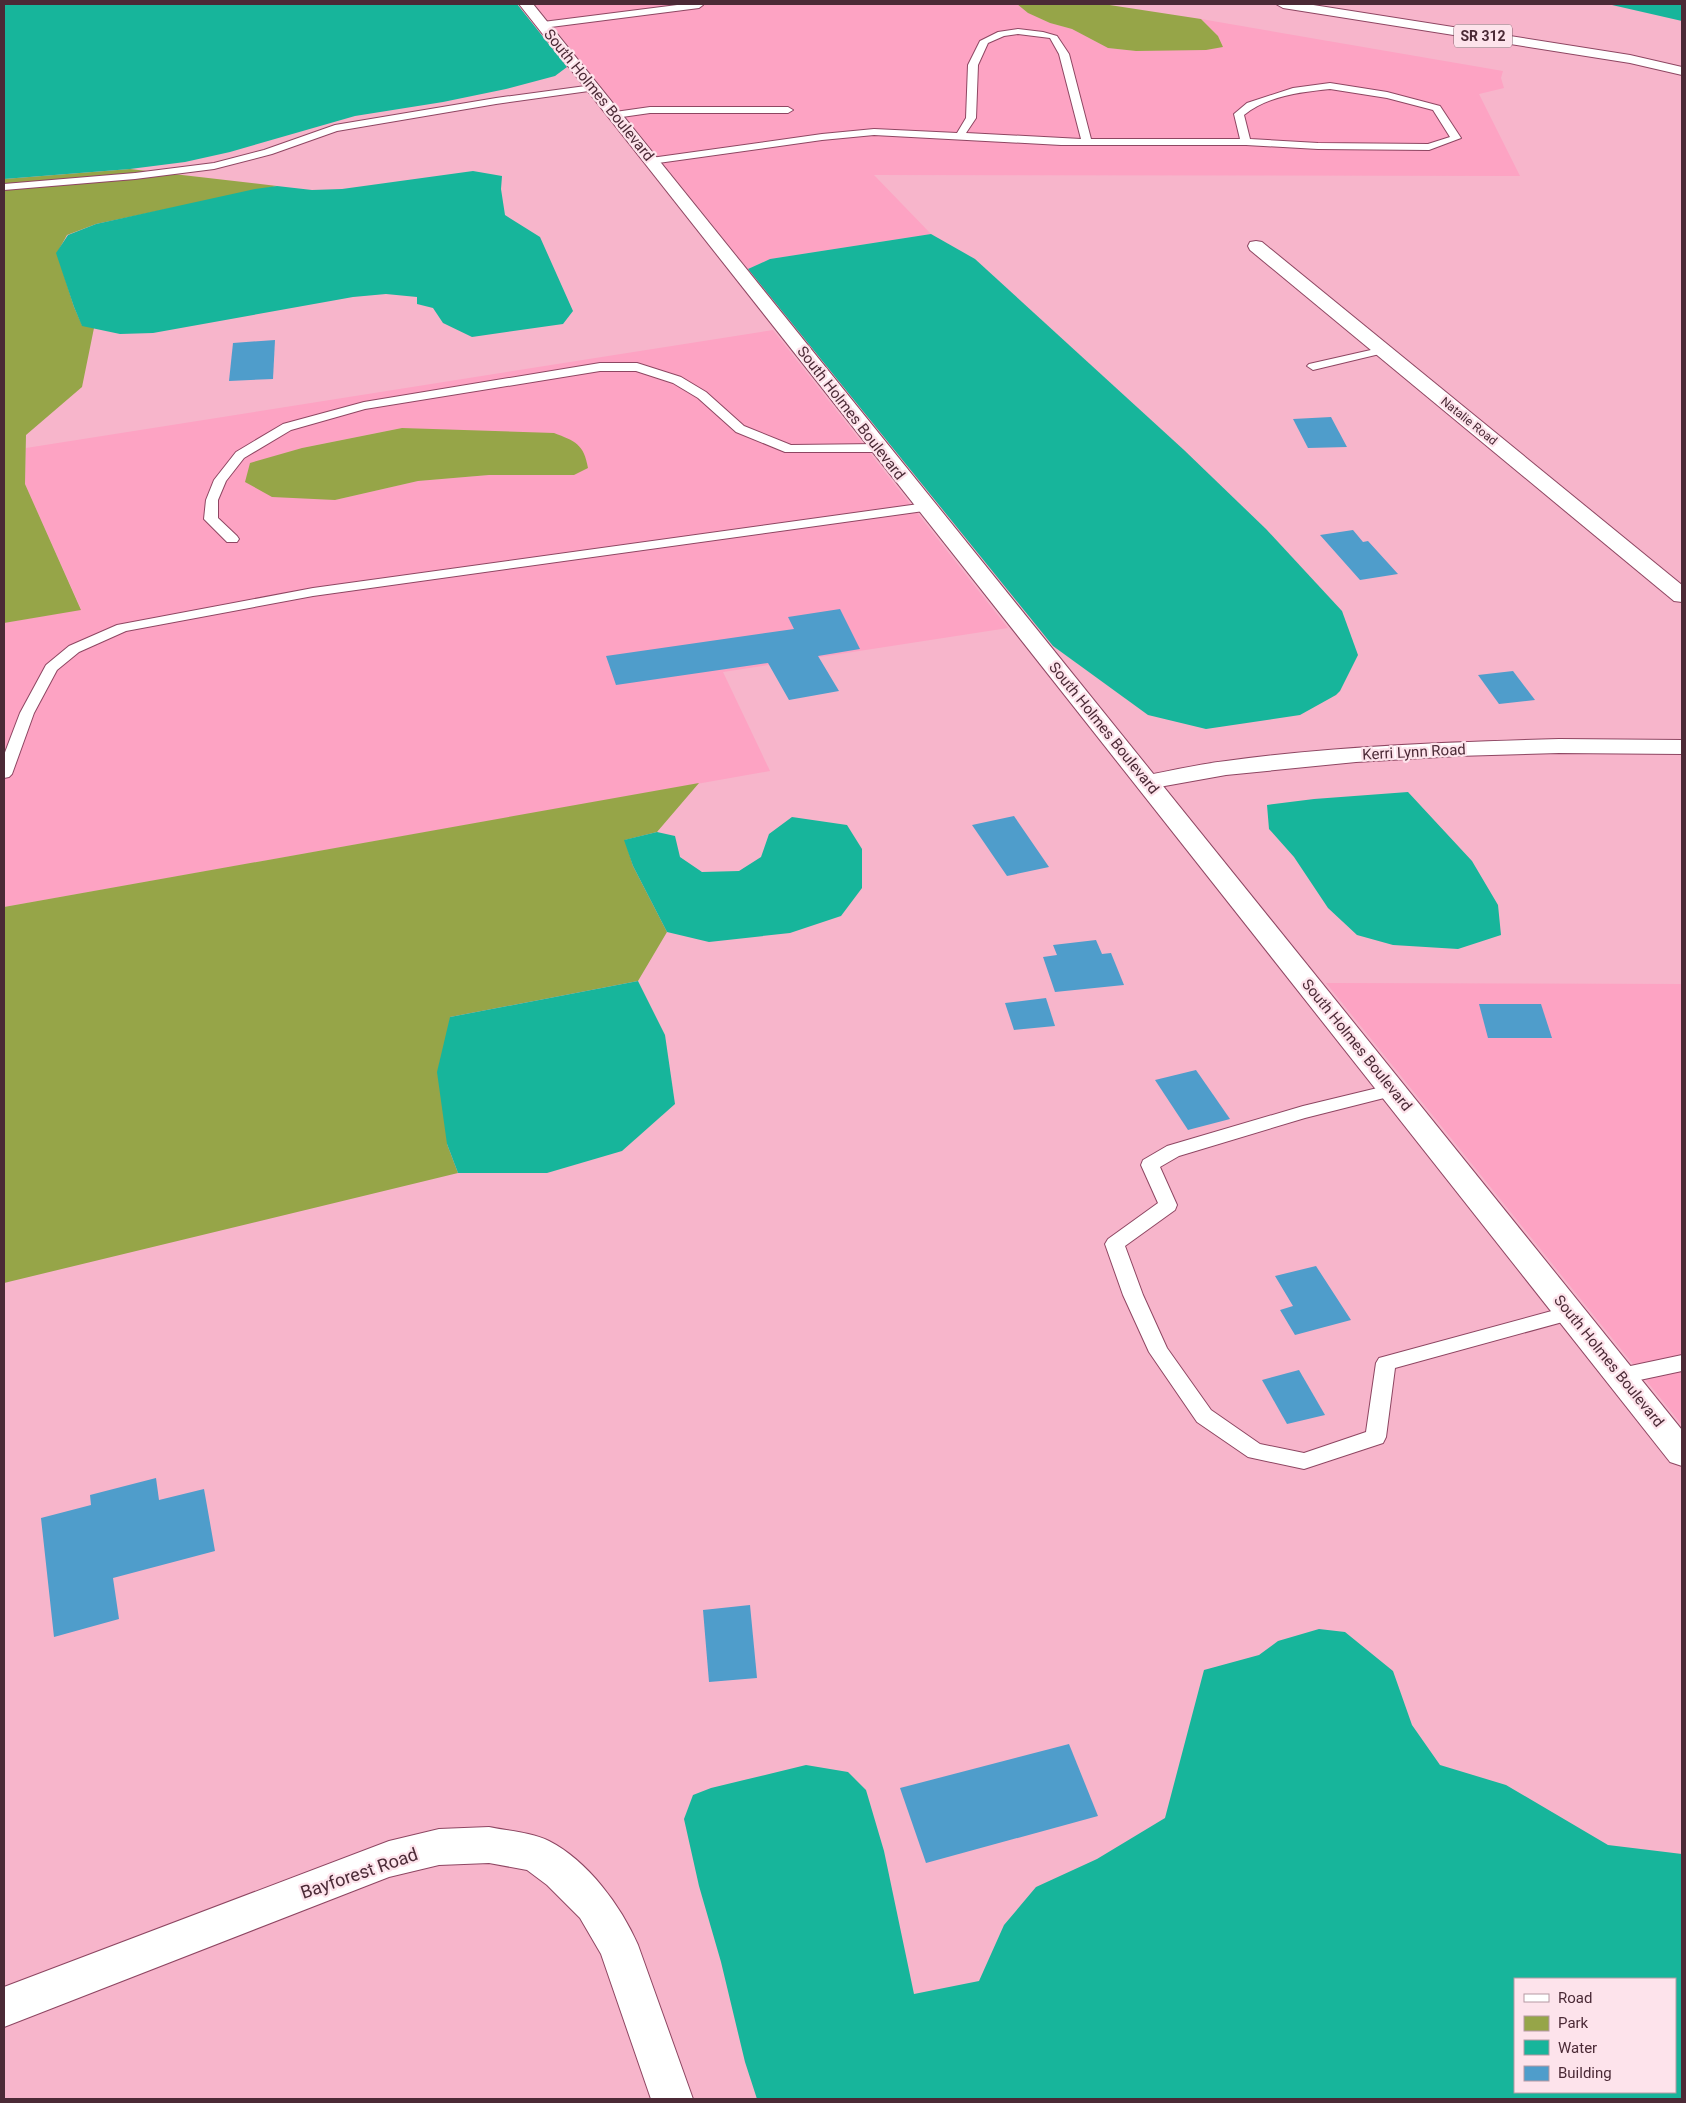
<svg xmlns="http://www.w3.org/2000/svg" width="1686" height="2103" font-family="Roboto,sans-serif">
<rect width="100%" height="100%" fill="#f7b5cb"/>
<g fill="#fda3c3" fill-rule="evenodd">
<path d="M535 4H1017L1028 13 1050 23 1072 29 1108 48 1136 51 1223 47 1218 36 1201 19 1503 71 1501 78 1504 88 1479 94 1520 176 874 175 931 234 770 259 748 269Z"/>
<path d="M773 330 1008 628 723 672 770 771 4 907V623L81 609 25 484 26 448ZM402 428 456 431 574 475H489L418 481 335 500 250 464 302 448Z"/>
<path d="M1326 983 1682 984V1425Z"/>
</g>
<g fill="#96a548">
<path d="M1017 4H1103L1201 19 1218 36 1223 47 1206 50 1136 51 1108 48 1072 29 1050 23 1028 13Z"/>
<path d="M130 169 277 186 96 224 67 235 57 253 74 307 82 325 94 328 82 387 26 435 25 484 81 610 4 623V179Z"/>
<path d="M402 428 554 433C575 441 584 444 588 468L574 475H489L418 481 335 500 272 497 245 482 250 463 302 448Z"/>
<path d="M699 783 657 832 625 840 633 866 667 932 638 981 450 1017 447 1144 458 1173 4 1283V907Z"/>
</g>
<g fill="#17b59b" fill-rule="evenodd">
<path d="M4 4H517L567 67 555 76 506 89 443 102 355 116 230 152 185 162 130 169 4 179Z"/>
<path d="M1603 4H1682V21L1612 5Z"/>
<path d="M473 171 502 176 501 189 505 215 540 237 573 311 563 324 472 337 443 323 433 308 417 304V297L386 294 353 297 153 333 120 334 82 326 74 307 56 253 68 235 96 224 255 189 277 186 312 190 342 189Z"/>
<path d="M931 234 975 259 1184 450 1266 529 1342 611 1358 655 1340 691 1336 695 1300 715 1206 729 1148 715 1053 646 748 269 770 259Z"/>
<path d="M1408 792 1472 861 1498 905 1501 935 1458 949 1393 945 1357 935 1328 908 1294 857 1269 829 1267 805 1314 799Z"/>
<path d="M792 817 847 825 862 849V888L841 916 790 933 709 942 667 932 633 866 624 840 657 832 675 836 680 857 702 872 739 871 761 857 769 834Z"/>
<path d="M638 981 665 1035 675 1104 622 1151 547 1173H458L447 1144 437 1072 450 1017Z"/>
<path d="M1319 1629 1345 1632 1393 1671 1412 1725 1440 1765 1506 1785 1608 1845 1682 1854V2099H757L745 2062 721 1962 699 1886 684 1819 693 1795 711 1788 806 1765 848 1772 866 1790 884 1851 914 1994 979 1981 1004 1925 1036 1887 1097 1859 1165 1818 1204 1670 1259 1655 1278 1641ZM1675 1979V2092H1515V1979Z"/>
</g>
<g fill="#4f9dcb">
<path d="M275 340 273 379 229 381 233 343Z"/>
<path d="M1331 417 1347 447 1308 448 1293 419Z"/>
<path d="M1353 530 1363 542 1368 541 1398 574 1360 580 1320 535Z"/>
<path d="M840 609 860 649 818 656 839 691 789 700 768 663 616 685 606 656 794 629 788 617Z"/>
<path d="M1513 671 1535 700 1499 704 1478 675Z"/>
<path d="M1014 816 1049 867 1007 876 972 825Z"/>
<path d="M1096 940 1102 954 1111 953 1124 985 1055 992 1043 957 1057 955 1053 945Z"/>
<path d="M1046 998 1055 1026 1014 1030 1005 1003Z"/>
<path d="M1479 1004H1541L1552 1038H1488Z"/>
<path d="M1196 1070 1230 1119 1188 1130 1155 1080Z"/>
<path d="M1316 1266 1351 1320 1295 1335 1280 1310 1293 1306 1275 1276Z"/>
<path d="M1299 1370 1325 1415 1287 1424 1262 1380Z"/>
<path d="M156 1478 159 1500 204 1489 215 1551 113 1578 119 1619 54 1637 41 1518 91 1505 90 1495Z"/>
<path d="M750 1605 757 1678 709 1682 703 1610Z"/>
<path d="M1069 1744 1098 1816 926 1863 900 1788Z"/>
</g>
<g fill="none" stroke-linecap="round" stroke-linejoin="round">
<g stroke="#8e4662" stroke-width="2">
<g id="lane">
<path d="M685 4 703 5 699 8 543 28 539 25 543 22Z"/>
<path d="M1018 29 1043 32 1057 36 1069 54 1091 139H1240L1234 114 1247 103 1293 88 1330 83 1387 92 1440 106 1461 138 1429 150 1318 149 1246 145H1061L874 135 822 140 651 164 646 161 651 158 822 134 874 129 957 133 966 118 968 65 980 41 998 32ZM1018 34 1050 38 1059 54 1081 139 966 133 976 118 978 65 988 43 1004 36ZM1330 89 1387 98 1433 110 1450 137 1428 144 1318 143 1250 139 1244 115C1267 96 1301 92 1330 89Z"/>
<path d="M593 85 598 88 596 90 496 104 337 131 272 154 214 169 135 179 4 190V184L135 173 214 163 264 150 335 125 496 98Z"/>
<path d="M650 107H788L793 110 788 113H650L615 118 610 115 615 112Z"/>
<path d="M1384 347 1388 348 1390 350 1388 352 1313 370 1307 366 1309 364Z"/>
<path d="M600 363H637L681 377 706 392 744 426 791 445 879 444 885 448 879 452H785L736 432 698 398 673 383 636 371H600L365 409 291 430 244 458 226 481 218 500V518L237 536 239 539 237 542H227L204 519 206 500 214 480 236 452 283 424 364 402Z"/>
<path d="M926 503 932 507 931 510 313 596 126 631 79 652 57 670 34 713 12 774 9 777 4 778V755L20 713 46 665 69 646 117 625 313 588Z"/>
<path d="M1394 1084 1400 1086 1403 1090 1400 1094 1305 1118 1179 1156 1160 1167 1177 1205 1175 1210 1125 1246 1143 1295 1167 1348 1211 1410 1260 1444 1304 1453 1366 1432 1376 1363 1379 1358 1570 1306 1577 1308 1580 1313 1577 1318 1570 1320 1395 1368 1386 1437 1383 1443 1304 1469 1248 1457 1197 1422 1149 1352 1123 1295 1105 1244 1108 1239 1158 1203 1141 1165 1143 1160 1167 1146 1303 1106Z"/>
<path d="M1682 1355V1371L1621 1384 1614 1382 1611 1376 1614 1370 1621 1368Z"/>
</g>
</g>
<g stroke="#8e4662" stroke-width="2">
<g id="street">
<path d="M1256 241 1262 242 1682 585V602L1674 601 1250 250 1248 246 1250 242Z"/>
<path d="M1559 739 1682 740V754L1559 753 1457 756 1356 762 1226 775 1148 789 1140 787 1136 782 1140 777 1148 775C1174 770 1200 764 1226 761 1336 746 1448 742 1559 739Z"/>
<path d="M489 1827C508 1831 531 1832 549 1841 588 1861 621 1906 638 1945L693 2099H651L601 1954 580 1918 547 1885 527 1870 489 1863 439 1865 389 1877 4 2027V1987L389 1841 439 1829Z"/>
</g>
</g>
<g stroke="#8e4662" stroke-width="2">
<path id="secondary" d="M519 4H533L1682 1430V1466L1670 1462Z"/>
</g>
<g stroke="#8e4662" stroke-width="2">
<path id="primary" d="M1276 4H1307L1630 55 1682 67V75L1630 63 1283 8Z"/>
</g>
<use href="#lane" fill="#fff" fill-rule="evenodd"/>
<use href="#street" fill="#fff" fill-rule="evenodd"/>
<use href="#secondary" fill="#fff" fill-rule="evenodd"/>
<use href="#primary" fill="#fff" fill-rule="evenodd"/>
</g>
<g text-anchor="middle" dominant-baseline="central" stroke-width="4.5" stroke-linejoin="round" paint-order="stroke">
<g font-size="12" fill="#4b2a36" stroke="#fde3eb">
<text transform="translate(1469 421) rotate(39)">Natalie Road</text>
</g>
<rect fill="#fde3eb" stroke="#80626c" stroke-width="1" x="1454" y="24.5" width="58" height="23" rx="4"/>
<g font-size="14" font-weight="bold" fill="#4b2a36">
<text x="1483" y="36">SR 312</text>
</g>
<g font-size="15" fill="#4b2a36" stroke="#fde3eb">
<text transform="translate(599 95) rotate(51)">South Holmes Boulevard</text>
<text transform="translate(851 413) rotate(52)">South Holmes Boulevard</text>
<text transform="translate(1104 728) rotate(51)">South Holmes Boulevard</text>
<text transform="translate(1414 752) rotate(-3)">Kerri Lynn Road</text>
<text transform="translate(1357 1045) rotate(51)">South Holmes Boulevard</text>
<text transform="translate(1609 1361) rotate(51)">South Holmes Boulevard</text>
</g>
<g font-size="18" fill="#4b2a36" stroke="#fde3eb">
<text transform="translate(359 1873) rotate(-19)">Bayforest Road</text>
</g>
</g>
<rect width="1686" height="2103" fill="none" stroke="#4b2a36" stroke-width="10"/>
<rect x="1514" y="1978" width="162" height="115" fill="#fde3eb" stroke="#b699a3"/>
<rect x="1524" y="1994" width="25" height="8" fill="#ffffff" stroke="#b699a3"/>
<text x="1558" y="2003" font-size="15" fill="#4b2a36">Road</text>
<rect x="1524" y="2016" width="25" height="15" fill="#96a548" stroke="#b699a3"/>
<text x="1558" y="2028" font-size="15" fill="#4b2a36">Park</text>
<rect x="1524" y="2040" width="25" height="15" fill="#17b59b" stroke="#b699a3"/>
<text x="1558" y="2053" font-size="15" fill="#4b2a36">Water</text>
<rect x="1524" y="2066" width="25" height="15" fill="#4f9dcb" stroke="#b699a3"/>
<text x="1558" y="2078" font-size="15" fill="#4b2a36">Building</text>
</svg>
